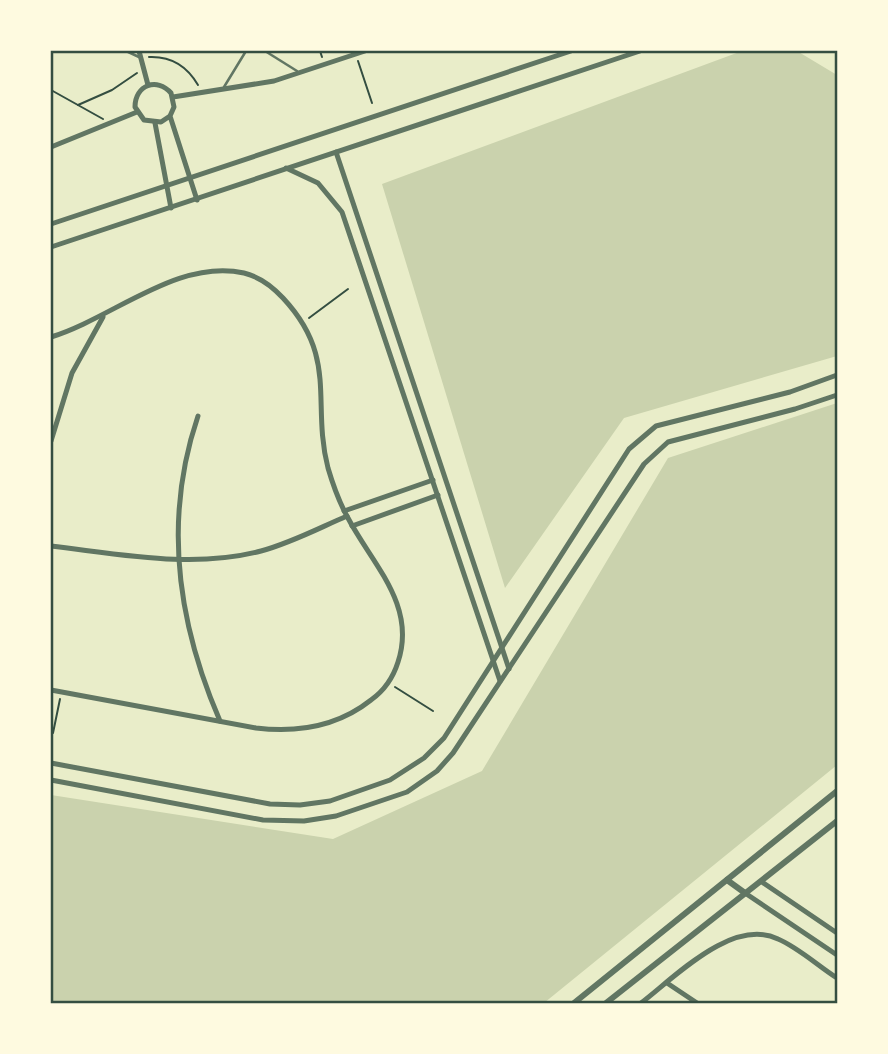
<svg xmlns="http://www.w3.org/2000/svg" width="888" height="1054" font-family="'Work Sans',sans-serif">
<rect width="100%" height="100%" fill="#e9edc9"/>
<g fill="#cad2ad">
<path d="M742 51H797L837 75V356L624 418 505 588 382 184Z"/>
<path d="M837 403V765L544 1003H51V795L333 839 482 771 668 458Z"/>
</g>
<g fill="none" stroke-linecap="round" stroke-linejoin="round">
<g stroke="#344e41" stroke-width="2">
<path d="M320 51 322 57"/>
<path d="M149 57C171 56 187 66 198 85"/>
<path d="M358 61 372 103"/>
<path d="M51 90 103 119"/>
<path d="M78 105 112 90 137 73"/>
<path d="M309 318 348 289"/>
<path d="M395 687 433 711"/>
<path d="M53 733 60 699"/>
</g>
<g stroke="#617663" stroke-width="2.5">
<path d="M126 51 139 57"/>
<path d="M265 51 297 71"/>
<path d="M224 87 246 51"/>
</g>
<g stroke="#617663" stroke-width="5">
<path d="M139 51 148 85"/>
<path d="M173 97 274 81 365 51"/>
<path d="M170 116 161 122 144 120 135 107C135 85 157 77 171 93L174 107 170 116 197 200"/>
<path d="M155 123 171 208"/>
<path d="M51 147 137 112"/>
<path d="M336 152 509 669"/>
<path d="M286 168 318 183 342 212 500 681"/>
<path d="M51 224 571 51"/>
<path d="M51 247 640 51"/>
<path d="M51 337C113 318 178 258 244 273 260 277 272 286 283 298 339 358 311 402 328 468 333 485 339 502 348 518 372 564 417 605 398 662 393 678 385 690 371 700 337 727 298 733 256 728L51 690"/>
<path d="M198 416C163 519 177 622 220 721"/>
<path d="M51 441 72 373 103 317"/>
<path d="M344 511 433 480"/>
<path d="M352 526 438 495"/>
<path d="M51 546C120 554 193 569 261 551 291 543 319 528 347 516"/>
<path d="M51 763 270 804 300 805 330 801 390 780 424 758 444 738 629 449 656 426 790 392 837 375"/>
<path d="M51 780 263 820 304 821 336 816 407 792 437 771 453 753 644 464 668 442 795 409 837 395"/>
<path d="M762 882 837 933"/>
<path d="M745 893 837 955"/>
<path d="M667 983 697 1003"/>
<path d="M641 1003C674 978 732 917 778 939 799 948 818 966 837 978"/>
</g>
<g stroke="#617663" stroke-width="6">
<path d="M727 880 745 893"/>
<path d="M574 1003 837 791"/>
<path d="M606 1003 837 821"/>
</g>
</g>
<rect width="888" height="1054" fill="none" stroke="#fefae0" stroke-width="105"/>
<rect x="52" y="52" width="784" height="950" fill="none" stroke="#344e41" stroke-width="2.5"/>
</svg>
